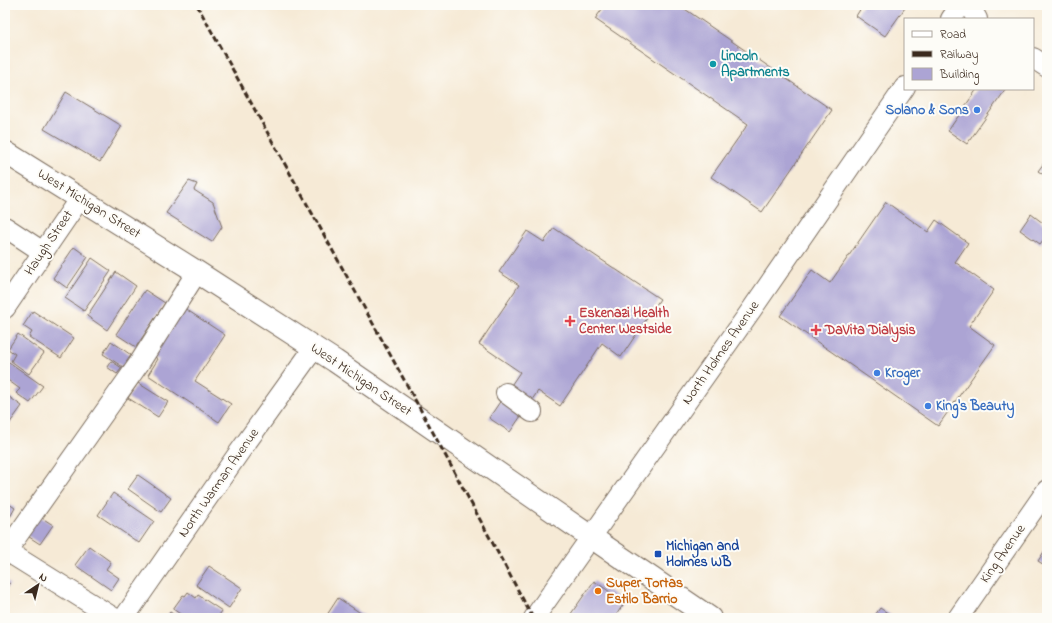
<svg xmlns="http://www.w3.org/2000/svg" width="1052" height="623" font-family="'Indie Flower',sans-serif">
<rect width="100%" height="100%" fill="#fdfcf7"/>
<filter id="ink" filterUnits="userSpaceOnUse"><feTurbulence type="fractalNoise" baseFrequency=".025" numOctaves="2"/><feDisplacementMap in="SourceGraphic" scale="8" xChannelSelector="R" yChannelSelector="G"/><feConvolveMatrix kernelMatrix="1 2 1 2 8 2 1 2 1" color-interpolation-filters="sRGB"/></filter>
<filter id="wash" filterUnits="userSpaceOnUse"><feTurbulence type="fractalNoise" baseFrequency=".012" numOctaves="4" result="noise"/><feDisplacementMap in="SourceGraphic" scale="16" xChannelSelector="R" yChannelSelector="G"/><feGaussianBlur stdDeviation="0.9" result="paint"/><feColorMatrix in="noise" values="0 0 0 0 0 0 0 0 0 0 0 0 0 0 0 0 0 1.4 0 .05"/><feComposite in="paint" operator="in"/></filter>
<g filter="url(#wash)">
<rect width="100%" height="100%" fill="#f6ead6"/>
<g id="blocks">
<g fill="#aca4d4">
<path d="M605 5H679L832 110 762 212 711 177 748 124 595 19Z"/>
<path d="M863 5H907L885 36 856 16Z"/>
<path d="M5 34 9 37 5 43Z"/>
<path d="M977 89H1006L967 144 948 131Z"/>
<path d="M66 92 122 126 100 162 44 129Z"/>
<path d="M1047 159V177L1038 171Z"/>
<path d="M189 181 197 184 194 190 213 202 222 227 212 242 166 213Z"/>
<path d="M886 202 928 232 936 220 968 243 955 262 994 290 969 326 995 345 938 426 780 316 812 270 830 283Z"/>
<path d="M1031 214 1047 226V235L1040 244 1020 230Z"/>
<path d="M554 228 660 299 621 357 602 343 560 406 538 391 510 432 489 418 520 372 479 344 519 285 499 272 527 231 544 242Z"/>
<path d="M74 247 88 257 67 288 53 278Z"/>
<path d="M92 258 111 271 84 311 65 298Z"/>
<path d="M116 272 136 286 107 330 87 316Z"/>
<path d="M145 290 165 303 136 347 116 334Z"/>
<path d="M184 308 225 335 195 381 231 404 219 422 148 375 158 359 153 356Z"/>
<path d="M33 311 74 338 61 358 29 337 32 332 23 326Z"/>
<path d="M18 334 44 353 29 374 11 361 15 354 8 349Z"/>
<path d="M111 341 131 355 123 367 103 354Z"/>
<path d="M6 360 43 386 30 403 16 393 20 389 5 378V362Z"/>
<path d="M111 361 122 368 117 374 107 367Z"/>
<path d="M138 383 168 402 158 417 128 398Z"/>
<path d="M5 394 22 406 9 424 5 421Z"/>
<path d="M138 475 171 498 161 512 128 489Z"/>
<path d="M113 493 154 521 139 543 98 515Z"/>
<path d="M9 504 15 508 10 517 5 514V511Z"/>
<path d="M39 516 53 525 40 544 26 535Z"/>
<path d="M89 546 111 562 106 569 119 578 111 590 75 565Z"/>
<path d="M1047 547V567L1038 561Z"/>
<path d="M209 566 242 588 229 608 196 585Z"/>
<path d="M5 580 10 584 5 591Z"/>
<path d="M594 581 625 602 614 618H568Z"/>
<path d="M188 592 196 598 198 595 222 611 217 618H186L173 609 183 595 185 596Z"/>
<path d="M338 598 368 618H325Z"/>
<path d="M880 608 895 618H873Z"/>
<path d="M170 612 179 618 181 616 184 618H165Z"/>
</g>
</g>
</g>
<g filter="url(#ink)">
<use href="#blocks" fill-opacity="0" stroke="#7c6d5e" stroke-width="1"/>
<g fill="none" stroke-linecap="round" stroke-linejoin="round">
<g stroke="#7c6d5e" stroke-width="22">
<g id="minor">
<path d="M969 5 977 19"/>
<path d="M951 19 961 5"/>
<path d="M1033 58 1047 67"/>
<path d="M5 227 43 252"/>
<path d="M5 308 80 198"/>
<path d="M506 393 532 412"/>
<path d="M5 550 114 618"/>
<path d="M5 553 138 365 197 272"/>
<path d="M124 618 238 454 314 348"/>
<path d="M534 618 752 309 905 87"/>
<path d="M958 618 1047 490"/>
</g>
</g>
<g stroke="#7c6d5e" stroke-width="24">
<path id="major" d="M5 152 197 272 335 361 591 537 710 618"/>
</g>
<use href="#minor" stroke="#fff" stroke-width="20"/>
<use href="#major" stroke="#fff" stroke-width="22"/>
<path stroke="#3b2a1e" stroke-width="3" stroke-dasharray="6 3" stroke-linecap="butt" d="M197 5 429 425 533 618"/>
</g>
</g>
<circle fill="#0f9aa8" stroke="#fdfcf7" stroke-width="1.5" cx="713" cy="64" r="4"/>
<g fill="#3f7fe0" stroke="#fdfcf7" stroke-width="1.5">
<circle cx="977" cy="110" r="4"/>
<circle cx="877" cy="373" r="4"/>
<circle cx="928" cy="406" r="4"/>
</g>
<g fill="#e0444e" stroke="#fdfcf7" stroke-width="1.5">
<path d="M568 315h4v4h4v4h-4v4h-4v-4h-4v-4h4z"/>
<path d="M814 324h4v4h4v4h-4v4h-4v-4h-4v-4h4z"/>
</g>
<rect fill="#1a4fb4" stroke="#fdfcf7" stroke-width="1.5" x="654" y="550" width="8" height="8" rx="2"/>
<circle fill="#e8710a" stroke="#fdfcf7" stroke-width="1.5" cx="598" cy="591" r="4"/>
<g text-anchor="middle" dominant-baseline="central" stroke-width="4" stroke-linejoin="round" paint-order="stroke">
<g font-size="14" font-weight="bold" fill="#0d838f" stroke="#fdfcf7" text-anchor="start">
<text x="721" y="56">Lincoln<tspan x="721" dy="16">Apartments</tspan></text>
</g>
<g font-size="14" font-weight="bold" fill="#366cbe" stroke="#fdfcf7" text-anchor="start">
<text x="969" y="110" text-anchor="end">Solano &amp; Sons</text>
<text x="885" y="373">Kroger</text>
<text x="936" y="406">King's Beauty</text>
</g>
<g font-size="14" fill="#3b2a1e" stroke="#fdfcf7">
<text transform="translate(89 204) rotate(32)">West Michigan Street</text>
<text transform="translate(49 243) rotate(-56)">Haugh Street</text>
<text transform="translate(721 353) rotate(-55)">North Holmes Avenue</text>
<text transform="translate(361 380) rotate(34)">West Michigan Street</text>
<text transform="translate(219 483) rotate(-55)">North Warman Avenue</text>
<text transform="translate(1003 554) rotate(-55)">King Avenue</text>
</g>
<g font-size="14" font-weight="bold" fill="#be3a42" stroke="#fdfcf7" text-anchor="start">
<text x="579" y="313">Eskenazi Health<tspan x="579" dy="16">Center Westside</tspan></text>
<text x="825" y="330">DaVita Dialysis</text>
</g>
<g font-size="14" font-weight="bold" fill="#164399" stroke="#fdfcf7" text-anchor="start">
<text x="666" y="546">Michigan and<tspan x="666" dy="16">Holmes WB</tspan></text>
</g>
<g font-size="14" font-weight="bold" fill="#c56008" stroke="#fdfcf7" text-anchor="start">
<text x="606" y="583">Super Tortas<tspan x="606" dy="16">Estilo Barrio</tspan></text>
</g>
</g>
<rect width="1052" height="623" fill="none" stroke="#fdfcf7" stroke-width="20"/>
<rect x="904" y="18" width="130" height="72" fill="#fdfcf7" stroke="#afa8a0"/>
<rect x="912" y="31" width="20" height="6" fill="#ffffff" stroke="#afa8a0"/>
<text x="940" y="38" font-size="12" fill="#3b2a1e">Road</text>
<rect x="912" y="51" width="20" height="6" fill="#3b2a1e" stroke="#afa8a0"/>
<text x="940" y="58" font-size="12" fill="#3b2a1e">Railway</text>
<rect x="912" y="68" width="20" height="12" fill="#aca4d4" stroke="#afa8a0"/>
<text x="940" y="78" font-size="12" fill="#3b2a1e">Building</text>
<g transform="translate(38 585) rotate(35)" stroke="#fdfcf7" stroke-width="3" paint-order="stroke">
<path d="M0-3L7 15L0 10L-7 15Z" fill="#3b2a1e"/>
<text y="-6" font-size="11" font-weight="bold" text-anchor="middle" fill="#3b2a1e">N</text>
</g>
</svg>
